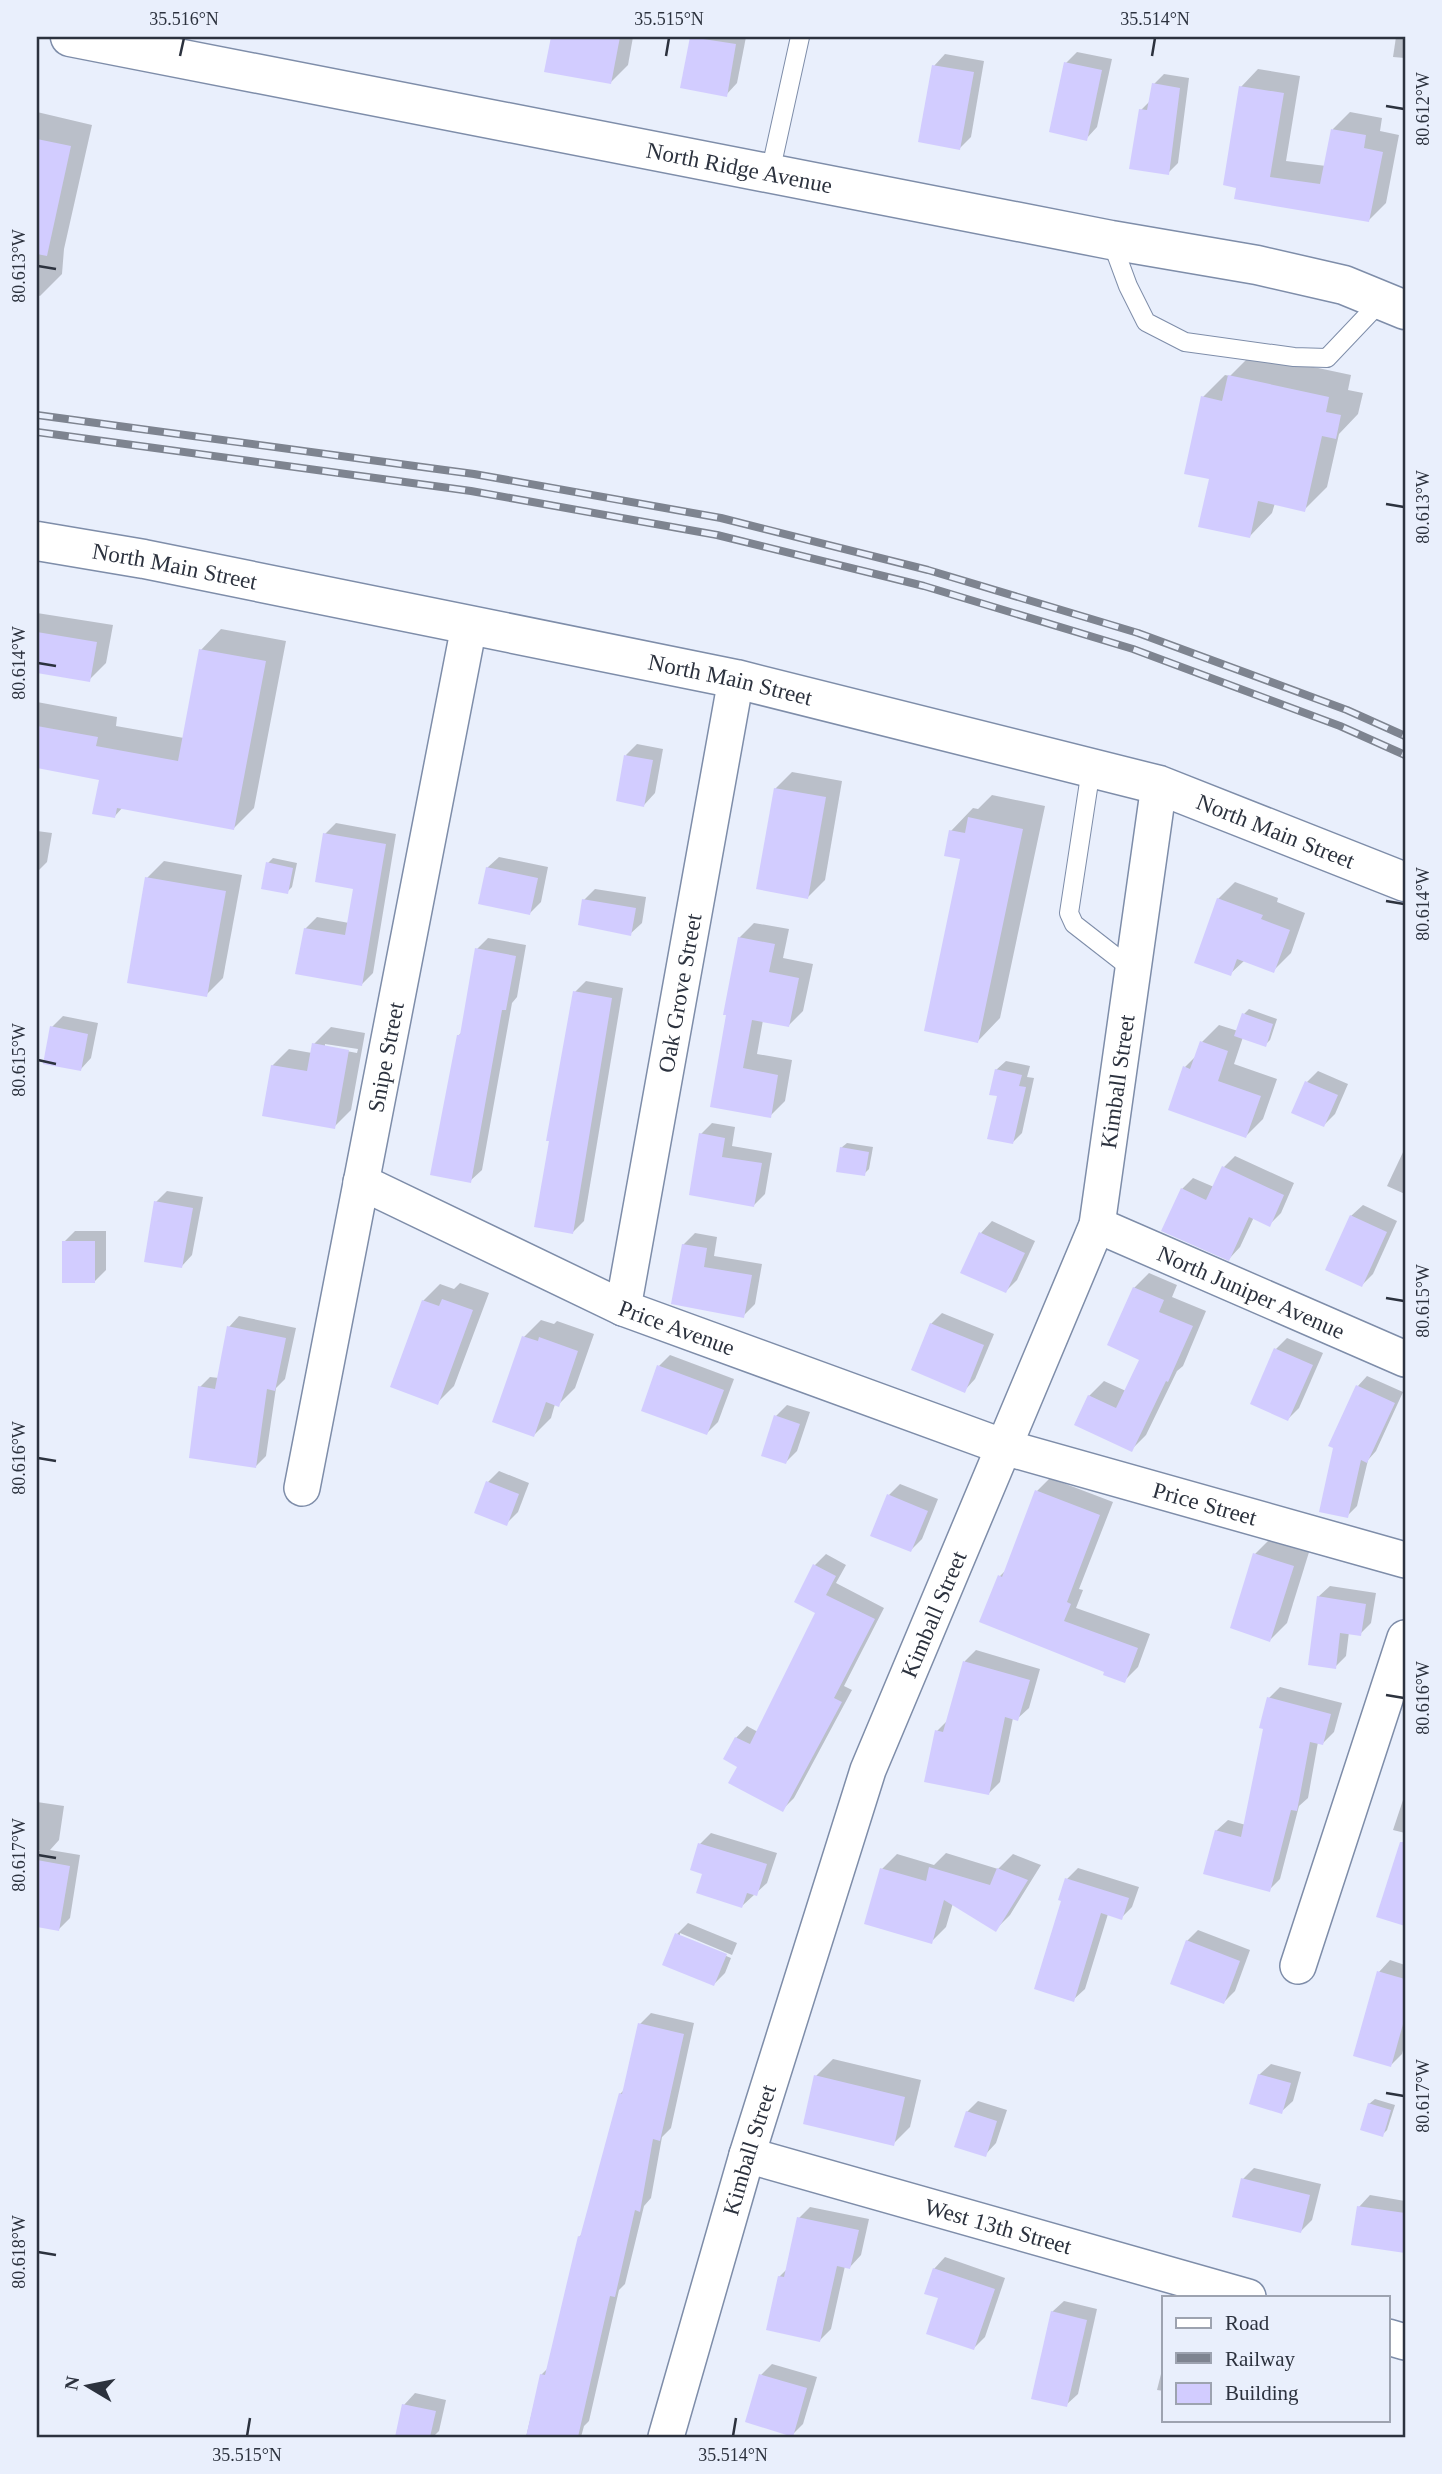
<svg xmlns="http://www.w3.org/2000/svg" width="1442" height="2474" font-family="Georgia,serif">
<rect width="100%" height="100%" fill="#e9effc"/>
<g fill="#0003" fill-rule="evenodd">
<path d="M552 37H633L628 65 611 82 546 71Z"/>
<path d="M691 37H746L737 83 726 95 682 87Z"/>
<path d="M1396 37H1405V58L1393 57Z"/>
<path d="M1077 52 1112 59 1097 127 1086 139 1066 63Z"/>
<path d="M945 54 984 61 971 137 960 148 934 66Z"/>
<path d="M1258 69 1300 76 1286 161 1326 166 1333 129 1350 112 1382 118 1380 131 1399 135 1386 203 1369 220 1236 197 1241 87Z"/>
<path d="M1164 74 1189 78 1178 163 1168 173 1141 110 1151 100 1154 84Z"/>
<path d="M37 112 92 125 64 249 62 274 40 296 37 295Z"/>
<path d="M1252 354 1351 375 1348 390 1363 393 1358 414 1339 434 1327 487 1304 510 1275 503 1272 513 1250 536 1211 477 1203 397 1225 375 1230 376Z"/>
<path d="M37 613 113 625 106 663 89 680 37 671Z"/>
<path d="M221 629 286 641 254 808 234 828 123 807 115 816 101 778 37 766V702L117 717 116 726 184 738 201 650Z"/>
<path d="M637 744 663 749 655 793 644 805 626 755Z"/>
<path d="M792 772 842 781 825 880 808 897 775 789Z"/>
<path d="M992 795 1045 806 1000 1018 978 1041 962 858 951 831 973 808 978 809Z"/>
<path d="M336 823 396 834 373 973 362 984 305 929 317 917 349 923 355 887 325 834Z"/>
<path d="M37 831 52 833 47 862 37 872Z"/>
<path d="M499 857 548 867 541 902 530 913 487 868Z"/>
<path d="M273 858 297 863 292 887 287 892 268 863Z"/>
<path d="M164 861 242 875 223 978 206 995 147 878Z"/>
<path d="M1235 882 1278 898 1277 902 1305 913 1291 953 1274 970 1245 960 1230 974 1218 899Z"/>
<path d="M595 889 646 897 642 923 630 934 584 900Z"/>
<path d="M754 923 789 929 783 958 813 964 803 1011 789 1025 763 1020 757 1054 792 1060 785 1101 770 1116 712 1106 739 938Z"/>
<path d="M488 938 526 945 517 997 512 1003 482 1170 470 1181 459 1035 462 1032 477 949Z"/>
<path d="M586 981 623 988 584 1221 573 1232 575 992Z"/>
<path d="M1249 1009 1277 1019 1270 1040 1265 1045 1243 1037 1234 1064 1277 1079 1263 1119 1246 1136 1185 1067 1197 1055 1202 1042 1219 1025 1238 1031 1244 1014Z"/>
<path d="M63 1016 98 1023 91 1058 80 1070 52 1027Z"/>
<path d="M331 1027 365 1033 351 1110 334 1127 272 1066 289 1049 312 1053 314 1044ZM325 1044 358 1049 357 1053 325 1047Z"/>
<path d="M1006 1061 1030 1066 1027 1077 1034 1078 1022 1133 1013 1142 999 1095 996 1070Z"/>
<path d="M1318 1071 1348 1084 1335 1114 1324 1125 1307 1082Z"/>
<path d="M712 1123 735 1127 732 1146 772 1153 765 1194 754 1205 701 1134Z"/>
<path d="M847 1143 873 1147 869 1169 864 1174 841 1148Z"/>
<path d="M1405 1148V1194L1387 1186Z"/>
<path d="M1235 1156 1294 1183 1281 1213 1269 1225 1254 1217 1240 1247 1229 1259 1182 1189 1193 1178 1214 1187 1224 1167Z"/>
<path d="M167 1191 203 1197 192 1255 181 1267 156 1202Z"/>
<path d="M1363 1205 1397 1221 1373 1274 1362 1285 1351 1216Z"/>
<path d="M992 1221 1035 1241 1017 1280 1006 1291 963 1272 981 1233Z"/>
<path d="M75 1231H106V1270L95 1281 64 1242Z"/>
<path d="M695 1233 717 1237 714 1256 762 1264 755 1304 743 1316 683 1245Z"/>
<path d="M1149 1273 1177 1285 1172 1297 1206 1311 1183 1366 1177 1371 1146 1435 1131 1450 1089 1396 1104 1381 1126 1391 1142 1359 1134 1288Z"/>
<path d="M460 1283 489 1293 454 1386 437 1403 423 1301 440 1284 454 1289Z"/>
<path d="M942 1313 994 1334 975 1379 964 1391 931 1324Z"/>
<path d="M239 1316 296 1328 285 1379 276 1388 266 1456 256 1466 200 1387 210 1377 219 1378 229 1327Z"/>
<path d="M541 1320 554 1324 557 1321 594 1334 575 1388 558 1405 555 1404 551 1418 534 1435 524 1337Z"/>
<path d="M1287 1338 1323 1353 1299 1408 1288 1419 1276 1349Z"/>
<path d="M670 1355 734 1379 718 1422 707 1433 659 1366Z"/>
<path d="M1367 1376 1403 1392 1376 1451 1368 1460 1357 1506 1347 1516 1335 1447 1331 1445 1358 1386Z"/>
<path d="M787 1405 810 1412 797 1451 786 1462 776 1416Z"/>
<path d="M499 1471 529 1483 518 1512 506 1524 488 1482Z"/>
<path d="M1050 1478 1113 1502 1079 1589 1083 1590 1076 1608 1150 1634 1138 1667 1124 1681 1106 1671 982 1621 1000 1576 1007 1569 1037 1491Z"/>
<path d="M900 1484 938 1499 922 1539 911 1550 873 1535 889 1495Z"/>
<path d="M1272 1537 1310 1549 1287 1623 1270 1640 1255 1554Z"/>
<path d="M826 1554 846 1565 836 1583 884 1608 844 1686 852 1690 794 1798 782 1810 739 1766 736 1738 747 1726 758 1732 817 1612 815 1565Z"/>
<path d="M1330 1586 1376 1593 1371 1623 1360 1634 1349 1632 1346 1656 1335 1667 1318 1597Z"/>
<path d="M976 1650 1040 1669 1029 1708 1017 1719 1013 1718 1000 1782 989 1793 937 1731 949 1719 965 1661Z"/>
<path d="M1280 1687 1342 1703 1334 1732 1323 1743 1318 1742 1308 1798 1299 1806 1280 1879 1269 1890 1216 1831 1228 1820 1246 1825 1265 1728 1269 1698Z"/>
<path d="M1405 1794V1833L1393 1830Z"/>
<path d="M37 1802 64 1806 59 1840 50 1850 80 1855 70 1918 59 1929 37 1925V1853L40 1850H37Z"/>
<path d="M711 1833 777 1853 767 1883 742 1906 704 1873 700 1844Z"/>
<path d="M946 1853 998 1869 1013 1854 1041 1865 1010 1915 996 1929 953 1903 946 1927 931 1942 882 1869 897 1854 934 1865Z"/>
<path d="M1078 1868 1139 1887 1132 1907 1121 1918 1108 1914 1085 1989 1073 2000 1064 1900 1067 1879Z"/>
<path d="M688 1923 737 1943 732 1955 680 1933V1937L731 1958 725 1973 714 1984 677 1934Z"/>
<path d="M1198 1930 1250 1950 1235 1991 1224 2002 1187 1941Z"/>
<path d="M1390 1960 1405 1965V2042L1402 2054 1391 2065 1379 1972Z"/>
<path d="M651 2013 694 2023 671 2128 662 2137 651 2198 644 2206 625 2284 619 2290 589 2421 584 2426 581 2437H526L541 2375 548 2368 579 2237 582 2234 620 2094 625 2089 640 2024Z"/>
<path d="M833 2059 921 2080 910 2127 893 2144 816 2076Z"/>
<path d="M1271 2064 1301 2072 1293 2101 1281 2112 1259 2075Z"/>
<path d="M1375 2099 1395 2105 1387 2130 1382 2135 1369 2104Z"/>
<path d="M978 2101 1007 2110 996 2143 985 2155 967 2112Z"/>
<path d="M1254 2168 1321 2184 1312 2220 1301 2231 1243 2179Z"/>
<path d="M1370 2195 1405 2201V2252L1353 2244 1359 2207Z"/>
<path d="M810 2207 869 2219 861 2255 850 2267 845 2266 831 2329 820 2340 779 2277 788 2268 799 2218Z"/>
<path d="M945 2257 1005 2278 985 2337 974 2348 940 2297 934 2269Z"/>
<path d="M1064 2301 1097 2309 1078 2394 1066 2405 1052 2312Z"/>
<path d="M1164 2362V2391L1157 2390Z"/>
<path d="M772 2364 817 2377 803 2424 792 2435 761 2375Z"/>
<path d="M415 2393 446 2400 439 2431 433 2437 397 2436 404 2405Z"/>
</g>
<g fill="#d2ccff">
<path d="M551 37H620L611 84 544 72Z"/>
<path d="M690 37 736 44 727 97 680 88Z"/>
<path d="M1064 62 1102 70 1087 141 1049 132Z"/>
<path d="M932 65 974 72 960 150 918 142Z"/>
<path d="M1152 83 1180 88 1169 175 1129 169 1139 109 1147 110Z"/>
<path d="M1239 86 1284 93 1270 177 1320 184 1331 129 1366 135 1364 148 1383 152 1369 222 1234 199 1236 188 1223 185Z"/>
<path d="M37 139 71 146 47 256 37 254Z"/>
<path d="M1228 375 1329 397 1326 412 1341 415 1336 439 1322 436 1305 512 1258 501 1250 538 1198 527 1209 479 1184 474 1201 396 1222 401Z"/>
<path d="M37 632 97 642 90 682 37 673Z"/>
<path d="M199 649 266 661 234 830 117 808 115 818 92 814 99 780 37 768V726L98 737 96 746 178 761Z"/>
<path d="M624 755 653 760 644 807 616 801Z"/>
<path d="M774 788 826 797 808 899 756 889Z"/>
<path d="M968 817 1023 829 978 1043 924 1031 960 859 944 856 949 830 965 833Z"/>
<path d="M323 833 386 844 362 986 295 974 304 928 345 935 353 889 315 882Z"/>
<path d="M266 862 293 868 288 894 261 889Z"/>
<path d="M486 867 538 878 530 915 478 904Z"/>
<path d="M145 877 226 891 207 997 127 983Z"/>
<path d="M1217 898 1263 915 1261 919 1290 930 1274 973 1237 959 1231 976 1194 963Z"/>
<path d="M582 899 636 908 631 936 578 925Z"/>
<path d="M738 937 775 944 769 972 799 978 789 1027 752 1020 743 1068 778 1075 771 1118 710 1107 726 1015H723Z"/>
<path d="M475 948 516 956 506 1010H502L471 1183 430 1175 457 1035H460Z"/>
<path d="M573 991 612 998 573 1234 534 1227 549 1141H546Z"/>
<path d="M1242 1013 1273 1024 1266 1047 1234 1036Z"/>
<path d="M50 1026 88 1034 81 1071 43 1064Z"/>
<path d="M1200 1041 1228 1051 1218 1081 1261 1096 1246 1138 1168 1110 1183 1066 1190 1069Z"/>
<path d="M312 1043 349 1050 335 1129 262 1116 271 1065 307 1071Z"/>
<path d="M995 1069 1022 1075 1019 1086 1026 1087 1013 1144 987 1139 997 1096 989 1095Z"/>
<path d="M1305 1081 1338 1095 1324 1127 1291 1113Z"/>
<path d="M699 1133 725 1138 722 1157 762 1163 754 1207 689 1195Z"/>
<path d="M840 1147 869 1152 865 1176 836 1172Z"/>
<path d="M1222 1166 1284 1195 1270 1227 1249 1217 1229 1261 1161 1231 1181 1188 1206 1200Z"/>
<path d="M154 1201 193 1208 182 1268 144 1262Z"/>
<path d="M1350 1215 1387 1232 1362 1287 1325 1270Z"/>
<path d="M979 1232 1025 1253 1006 1293 960 1273Z"/>
<rect x="62" y="1241" width="33" height="42"/>
<path d="M682 1244 707 1248 704 1267 752 1275 744 1318 671 1304Z"/>
<path d="M1133 1287 1164 1300 1159 1312 1193 1326 1168 1382 1166 1381 1132 1452 1074 1425 1088 1395 1116 1408 1139 1360 1107 1345Z"/>
<path d="M442 1299 473 1310 438 1405 390 1387 422 1300 439 1306Z"/>
<path d="M930 1323 984 1345 965 1393 911 1370Z"/>
<path d="M227 1326 286 1338 275 1391 267 1389 256 1468 189 1458 198 1386 215 1389Z"/>
<path d="M522 1336 538 1341 539 1337 578 1351 559 1407 546 1402 534 1437 492 1422Z"/>
<path d="M1274 1348 1313 1365 1288 1421 1250 1404Z"/>
<path d="M657 1365 724 1390 707 1435 641 1411Z"/>
<path d="M1356 1385 1395 1403 1367 1463 1361 1460 1348 1518 1319 1512 1333 1448 1328 1446Z"/>
<path d="M774 1415 800 1424 786 1464 761 1456Z"/>
<path d="M486 1481 519 1494 507 1526 474 1513Z"/>
<path d="M1035 1490 1100 1515 1067 1602 1071 1604 1064 1621 1138 1648 1125 1683 1103 1675 1104 1672 979 1622 998 1575 1002 1577Z"/>
<path d="M887 1494 928 1511 911 1552 870 1536Z"/>
<path d="M1253 1553 1294 1566 1270 1642 1230 1628Z"/>
<path d="M813 1564 836 1576 826 1595 875 1619 834 1698 842 1702 783 1812 728 1783 737 1767 723 1759 735 1737 750 1744 815 1613 794 1602Z"/>
<path d="M1317 1596 1366 1604 1361 1636 1340 1633 1336 1669 1308 1665Z"/>
<path d="M963 1661 1030 1680 1018 1721 1005 1717 989 1795 924 1782 935 1730 943 1732Z"/>
<path d="M1267 1697 1331 1714 1323 1745 1310 1742 1297 1811 1291 1810 1270 1892 1203 1874 1215 1830 1241 1837 1263 1729 1259 1728Z"/>
<path d="M1400 1842H1405V1926L1376 1917Z"/>
<path d="M698 1843 767 1864 757 1896 747 1893 742 1908 696 1893 702 1874 690 1870Z"/>
<path d="M37 1860 70 1866 59 1931 37 1927Z"/>
<path d="M929 1867 990 1885 997 1868 1028 1880 996 1932 944 1900 932 1944 864 1924 880 1868 926 1881Z"/>
<path d="M1065 1878 1129 1898 1122 1920 1101 1913 1074 2002 1034 1989 1061 1901 1058 1900Z"/>
<path d="M675 1933 727 1954 714 1986 662 1965Z"/>
<path d="M1186 1940 1240 1961 1224 2004 1170 1984Z"/>
<path d="M1377 1971 1405 1979V2017L1391 2067 1353 2056Z"/>
<path d="M638 2023 684 2034 660 2141 653 2139 640 2212 635 2210 615 2297 610 2296 578 2437H526L540 2374 545 2375 578 2236 580 2237 619 2093 622 2094Z"/>
<path d="M1258 2074 1291 2083 1282 2114 1249 2104Z"/>
<path d="M814 2075 905 2097 894 2146 803 2124Z"/>
<path d="M1368 2103 1391 2110 1383 2137 1360 2130Z"/>
<path d="M966 2111 997 2121 986 2157 954 2147Z"/>
<path d="M1241 2178 1310 2195 1301 2233 1232 2217Z"/>
<path d="M1357 2206 1405 2213V2253L1351 2245Z"/>
<path d="M797 2217 859 2230 850 2269 837 2266 820 2342 766 2330 778 2276 784 2277Z"/>
<path d="M933 2268 995 2289 974 2350 926 2334 938 2298 924 2294Z"/>
<path d="M1051 2311 1087 2320 1067 2407 1031 2399Z"/>
<path d="M759 2374 807 2388 793 2437 745 2422Z"/>
<path d="M402 2404 436 2411 430 2437H395Z"/>
</g>
<g fill="none" stroke-linecap="round" stroke-linejoin="round">
<g stroke="#7e8da9" stroke-width="20">
<g id="lane">
<path d="M770 173 800 37"/>
<path d="M1111 240 1128 286 1146 322 1185 342 1294 357 1327 358 1382 300"/>
<path d="M1091 769 1069 913 1074 924 1133 970"/>
</g>
</g>
<g stroke="#7e8da9" stroke-width="38">
<g id="street">
<path id="s1" d="M361 1182 623 1308 1004 1447 1405 1560"/>
<path id="s2" d="M1097 1225 1405 1359"/>
<path id="s3" d="M623 1308 736 679"/>
<path id="s4" d="M302 1488 469 626"/>
<path d="M1298 1966 1405 1638"/>
<path id="s5" d="M747 2155 1248 2297"/>
<path d="M1388 2337 1405 2342"/>
<path id="s6" d="M666 2437 747 2155 868 1770 1097 1225 1159 785"/>
</g>
</g>
<g stroke="#7e8da9" stroke-width="41">
<g id="secondary">
<path id="s7" d="M70 37 1111 240 1257 265 1344 285 1405 310"/>
</g>
</g>
<g stroke="#7e8da9" stroke-width="41">
<g id="primary">
<path id="s8" d="M37 541 144 559 736 679 1159 785 1405 882"/>
</g>
</g>
<use href="#lane" stroke="#fff" stroke-width="18"/>
<use href="#street" stroke="#fff" stroke-width="35"/>
<use href="#secondary" stroke="#fff" stroke-width="38"/>
<use href="#primary" stroke="#fff" stroke-width="38"/>
<g stroke="#7e8490" stroke-width="8">
<g id="rail">
<path d="M37 415 474 474 721 518 928 570 1138 633 1347 710 1405 736"/>
<path d="M37 432 471 491 717 535 924 586 1133 649 1340 726 1405 755"/>
</g>
</g>
<use href="#rail" stroke="#e9effc" stroke-width="5" stroke-dasharray="16" stroke-linecap="butt"/>
</g>
<path fill="none" stroke="#2c323e" stroke-width="2.5" d="M180 56 184 38M666 56 669 38M1152 56 1155 38M1386 106 1404 109M38 266 56 269M1386 504 1404 507M38 663 56 666M1386 901 1404 904M38 1060 56 1064M1386 1298 1404 1301M38 1458 56 1461M1386 1695 1404 1698M38 1855 56 1858M1386 2093 1404 2096M38 2252 56 2255M247 2436 250 2418M733 2436 736 2418"/>
<g text-anchor="middle" dominant-baseline="central" stroke-width="7" stroke-linejoin="round" paint-order="stroke">
<g font-size="23" fill="#2c323e" stroke="#e9effc">
<text stroke="none"><textPath href="#s7" startOffset="682">North Ridge Avenue</textPath></text>
<text stroke="none"><textPath href="#s8" startOffset="140">North Main Street</textPath></text>
<text stroke="none"><textPath href="#s8" startOffset="707">North Main Street</textPath></text>
<text stroke="none"><textPath href="#s8" startOffset="1274">North Main Street</textPath></text>
<text stroke="none"><textPath href="#s3" startOffset="320">Oak Grove Street</textPath></text>
<text stroke="none"><textPath href="#s4" startOffset="439">Snipe Street</textPath></text>
<text stroke="none"><textPath href="#s6" startOffset="1433">Kimball Street</textPath></text>
<text stroke="none"><textPath href="#s2" startOffset="168">North Juniper Avenue</textPath></text>
<text stroke="none"><textPath href="#s1" startOffset="348">Price Avenue</textPath></text>
<text stroke="none"><textPath href="#s1" startOffset="905">Price Street</textPath></text>
<text stroke="none"><textPath href="#s6" startOffset="866">Kimball Street</textPath></text>
<text stroke="none"><textPath href="#s6" startOffset="299">Kimball Street</textPath></text>
<text stroke="none"><textPath href="#s5" startOffset="261">West 13th Street</textPath></text>
</g>
</g>
<rect width="1442" height="2474" fill="none" stroke="#e9effc" stroke-width="77"/>
<rect x="1162" y="2296" width="228" height="126" fill="#e9effc" stroke="#9da3b0" stroke-width="2"/>
<rect x="1176" y="2318" width="35" height="10" fill="#ffffff" stroke="#9da3b0" stroke-width="2"/>
<text x="1225" y="2330" font-size="21" fill="#2c323e">Road</text>
<rect x="1176" y="2353" width="35" height="10" fill="#7e8490" stroke="#9da3b0" stroke-width="2"/>
<text x="1225" y="2366" font-size="21" fill="#2c323e">Railway</text>
<rect x="1176" y="2383" width="35" height="21" fill="#d2ccff" stroke="#9da3b0" stroke-width="2"/>
<text x="1225" y="2400" font-size="21" fill="#2c323e">Building</text>
<g transform="translate(88 2386) rotate(280)" stroke="#e9effc" stroke-width="5" paint-order="stroke">
<path d="M0-5L12 26L0 18L-12 26Z" fill="#2c323e"/>
<text y="-10" font-size="19" font-weight="bold" text-anchor="middle" fill="#2c323e">N</text>
</g>
<rect x="38" y="38" width="1366" height="2398" fill="none" stroke="#2c323e" stroke-width="2.5"/>
<g font-size="18" text-anchor="middle" fill="#2c323e">
<text x="184" y="25">35.516°N</text>
<text x="669" y="25">35.515°N</text>
<text x="1155" y="25">35.514°N</text>
<text transform="translate(1423 109) rotate(-90)" y="6">80.612°W</text>
<text transform="translate(19 266) rotate(-90)" y="6">80.613°W</text>
<text transform="translate(1423 507) rotate(-90)" y="6">80.613°W</text>
<text transform="translate(19 663) rotate(-90)" y="6">80.614°W</text>
<text transform="translate(1423 904) rotate(-90)" y="6">80.614°W</text>
<text transform="translate(19 1060) rotate(-90)" y="6">80.615°W</text>
<text transform="translate(1423 1301) rotate(-90)" y="6">80.615°W</text>
<text transform="translate(19 1458) rotate(-90)" y="6">80.616°W</text>
<text transform="translate(1423 1698) rotate(-90)" y="6">80.616°W</text>
<text transform="translate(19 1855) rotate(-90)" y="6">80.617°W</text>
<text transform="translate(1423 2096) rotate(-90)" y="6">80.617°W</text>
<text transform="translate(19 2252) rotate(-90)" y="6">80.618°W</text>
<text x="247" y="2461">35.515°N</text>
<text x="733" y="2461">35.514°N</text>
</g>
</svg>
